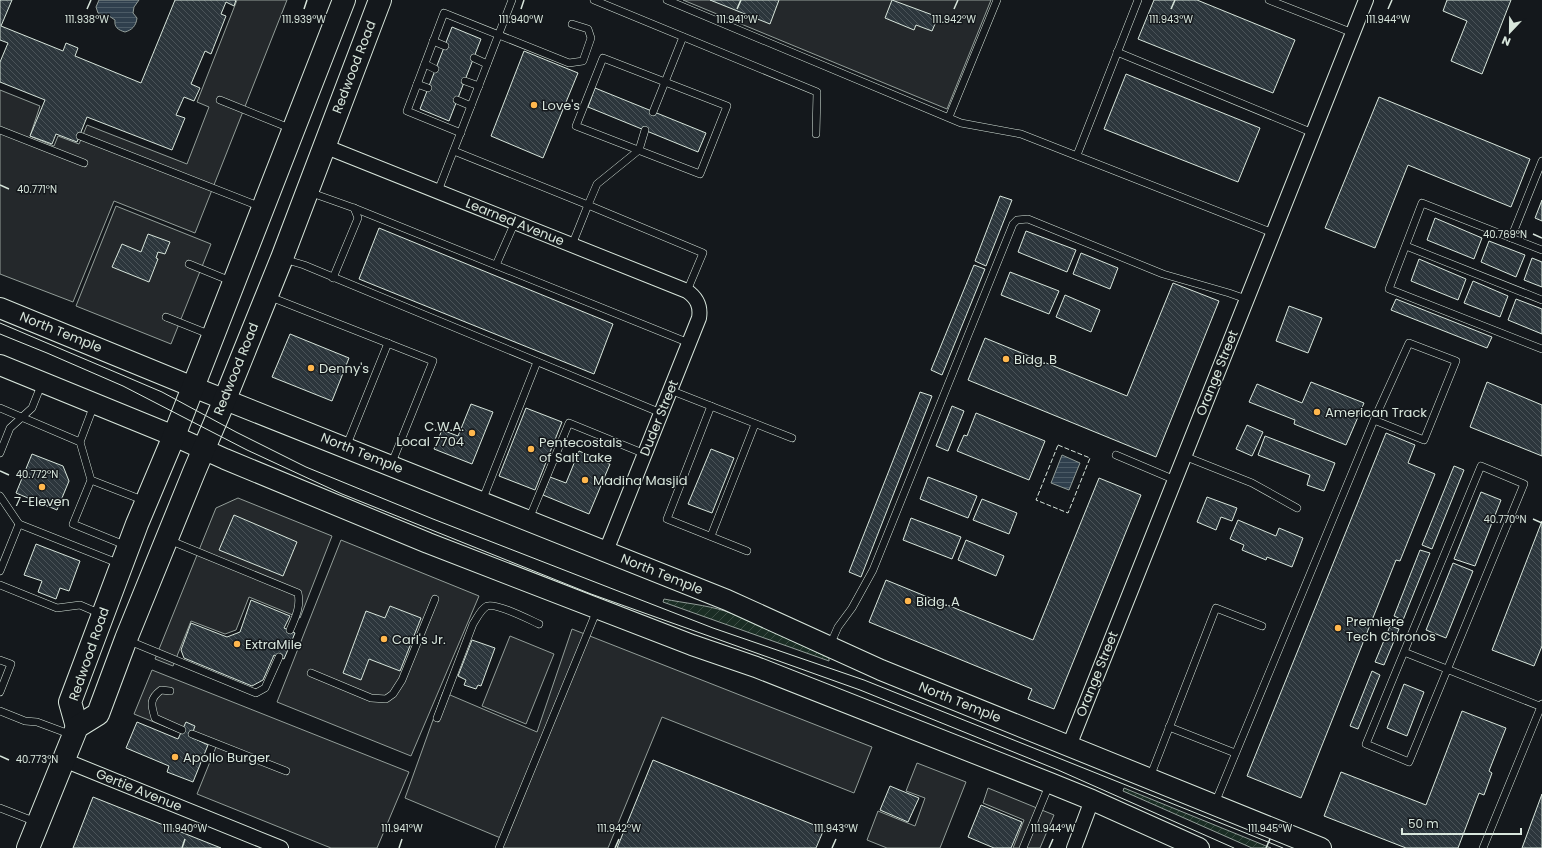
<svg xmlns="http://www.w3.org/2000/svg" width="1542" height="848" font-family="Poppins,sans-serif">
<defs>
<pattern id="garden-furrows" width="10" height="10" patternUnits="userSpaceOnUse"><rect width="10" height="10" fill="#1a2d24"/><path d="M-1 1l2-2M0 10L10 0M9 11l2-2" fill="none" stroke="#3b4b43"/></pattern>
<pattern id="water-rules" width="6" height="5" patternUnits="userSpaceOnUse"><rect width="6" height="5" fill="#2f3f4d"/><path d="M0 2.5h6" fill="none" stroke="#4c5b66"/></pattern>
<pattern id="building-back-hatch" width="6" height="6" patternUnits="userSpaceOnUse"><rect width="6" height="6" fill="#2c363c"/><path d="M-1 5l2 2M0 0l6 6M5-1l2 2" fill="none" stroke="#4a5358"/></pattern>
</defs>
<rect width="100%" height="100%" fill="#14181c"/>
<g fill="url(#garden-furrows)" stroke="#939e99">
<path d="M664 599C684 603 706 605 725 611 761 624 795 642 829 658V661L663 602Z"/>
<path d="M1124 788 1271 848H1252L1123 791Z"/>
</g>
<g fill="#24282b" stroke="#939e99">
<path d="M237 0H287L195 233 114 201 73 302 0 274V90L40 106 30 136 54 146 58 136 79 144 87 125 187 164 209 107 197 102Z"/>
<path d="M683 0H991L947 109Z"/>
<path d="M116 206 211 244 171 344 76 306Z"/>
<path d="M238 498 332 536 300 618 249 597 236 630 225 634 191 621 173 666 155 659 216 508Z"/>
<path d="M341 540 479 596 411 756 277 702Z"/>
<path d="M572 629 872 747 854 793 662 717 608 848H499L503 839 405 798 443 692 537 732Z"/>
<path d="M510 636 554 654 526 724 482 706Z"/>
<path d="M152 670 409 772 377 848H331L197 794 216 747 134 714Z"/>
<path d="M917 763 966 782 940 848H887L867 840 878 811 915 826 925 798 906 791Z"/>
<path d="M988 788 1054 815 1040 848H1013L1024 820 983 803Z"/>
</g>
<g fill="url(#water-rules)" stroke="#939e99">
<path d="M99 0H139L134 7 133 13 137 18C136 26 132 30 125 32 118 30 114 27 115 20L109 16 107 17 98 13 96 7Z"/>
<path d="M1062 455 1080 463 1069 490 1051 483Z"/>
</g>
<g fill="url(#building-back-hatch)" stroke="#d8e6dc">
<path d="M0 0H12L1 26 63 51 66 43 78 48 75 56 141 83 175 0H236L234 6 226 2 221 14 226 16 211 54 205 51 191 84 200 88 194 101 184 97 176 115 185 118 172 150 87 117 77 142 56 134 52 144 30 136 45 100 0 82V62L8 43 0 40Z"/>
<path d="M710 0H779L770 24Z"/>
<path d="M892 0 938 17 932 31 916 25 914 30 885 18Z"/>
<path d="M1154 0H1197L1295 40 1273 93 1138 39Z"/>
<path d="M1447 0H1511L1482 74 1451 61 1467 21 1443 11Z"/>
<path d="M452 27 481 39 449 121 420 109Z"/>
<path d="M524 51 578 73 543 158 491 136Z"/>
<path d="M1126 74 1260 128 1238 182 1104 129Z"/>
<path d="M595 88 706 133 698 152 588 107Z"/>
<path d="M1379 97 1530 159 1511 207 1408 165 1375 248 1325 228Z"/>
<path d="M1000 196 1012 200 986 266 975 261Z"/>
<path d="M1542 200V221L1535 218Z"/>
<path d="M1435 218 1482 238 1474 259 1427 240Z"/>
<path d="M379 228 613 324 594 374 359 279Z"/>
<path d="M1026 231 1076 250 1067 272 1018 252Z"/>
<path d="M148 234 170 242 165 254 158 252 156 258 158 259 149 282 112 267 122 244 141 252Z"/>
<path d="M1489 241 1525 255 1516 277 1481 262Z"/>
<path d="M1081 253 1118 268 1110 289 1073 274Z"/>
<path d="M1532 258 1542 262V287L1524 280Z"/>
<path d="M1419 259 1466 279 1458 300 1411 281Z"/>
<path d="M974 265 985 269 942 375 931 370Z"/>
<path d="M1010 272 1059 291 1049 314 1001 295Z"/>
<path d="M1473 281 1508 296 1500 317 1464 303Z"/>
<path d="M1173 283 1219 301 1156 457 968 380 985 338 1127 396Z"/>
<path d="M1065 295 1100 310 1091 332 1056 317Z"/>
<path d="M1396 299 1492 337 1487 348 1391 310Z"/>
<path d="M1516 299 1542 309V334L1508 320Z"/>
<path d="M1289 306 1322 318 1308 353 1276 341Z"/>
<path d="M290 334 349 358 332 401 272 377Z"/>
<path d="M1311 382 1364 403 1346 445 1294 424 1295 420 1249 402 1257 384 1302 403Z"/>
<path d="M1487 382 1542 405V456L1470 427Z"/>
<path d="M920 392 932 396 861 577 849 572Z"/>
<path d="M471 404 493 412 472 464 434 449 442 430 458 436Z"/>
<path d="M952 406 964 411 948 451 936 446Z"/>
<path d="M526 408 562 422 535 490 499 476Z"/>
<path d="M976 413 1045 441 1029 480 957 451 964 435 967 436Z"/>
<path d="M1247 425 1263 432 1252 456 1236 449Z"/>
<path d="M1386 433 1415 445 1408 463 1435 474 1400 561 1396 560 1301 798 1247 776Z"/>
<path d="M1265 436 1335 463 1324 491 1307 485 1310 475 1258 455Z"/>
<path d="M711 449 734 458 712 513 688 504Z"/>
<path d="M579 451 610 464 589 514 543 495 550 477 566 483Z"/>
<path d="M32 454 63 466 69 481 57 510 16 493Z"/>
<path d="M1454 466 1464 470 1432 549 1422 545Z"/>
<path d="M928 477 977 496 968 518 920 499Z"/>
<path d="M1099 478 1141 495 1054 709 1028 699 1032 689 869 622 886 580 1033 640Z"/>
<path d="M1481 492 1501 500 1475 566 1454 559Z"/>
<path d="M1207 497 1237 508 1232 521 1221 517 1216 530 1197 522Z"/>
<path d="M982 499 1017 513 1009 534 973 520Z"/>
<path d="M234 515 297 542 283 576 219 550Z"/>
<path d="M911 518 961 537 952 559 903 540Z"/>
<path d="M1238 520 1276 536 1279 528 1303 538 1292 567 1267 557 1266 560 1242 550 1244 545 1230 539Z"/>
<path d="M1542 521V646L1534 666 1492 650Z"/>
<path d="M966 540 1004 556 996 576 958 560Z"/>
<path d="M36 544 80 561 69 591 60 588 56 599 38 592 42 581 24 575Z"/>
<path d="M1420 550 1430 553 1403 620 1394 616Z"/>
<path d="M1453 563 1473 571 1446 638 1426 630Z"/>
<path d="M251 600 290 616 284 628 295 633 284 659 274 655 263 680 252 686 184 658 181 650 191 623 227 637 240 632Z"/>
<path d="M390 606 421 618 400 671 369 659 361 680 343 673 366 611 385 618Z"/>
<path d="M1390 626 1399 629 1384 665 1375 662Z"/>
<path d="M472 640 495 648 481 686 478 685 476 689 464 685 466 680 458 676Z"/>
<path d="M1372 671 1380 675 1358 729 1350 726Z"/>
<path d="M1404 684 1424 692 1407 736 1387 728Z"/>
<path d="M1462 711 1506 728 1489 771 1492 773 1484 795 1479 793 1458 848H1406L1324 816 1341 772 1426 805Z"/>
<path d="M137 722 178 739 186 722 195 726 191 737 208 745 193 782 167 772 169 766 126 748Z"/>
<path d="M653 760 824 829 816 848H617Z"/>
<path d="M890 786 919 798 908 822 880 810Z"/>
<path d="M1542 794V848H1522Z"/>
<path d="M93 797 221 848H73Z"/>
<path d="M981 805 1022 822 1011 848H994L968 837Z"/>
</g>
<g fill="none" stroke-linecap="round" stroke-linejoin="round">
<g stroke="#d8e6dc" stroke-width="8">
<g id="lane">
<path d="M594 0 817 92 816 134"/>
<path d="M667 0 961 123 1021 134 1273 233"/>
<path d="M1269 0 1353 33"/>
<path d="M433 41 445 46"/>
<path d="M1117 52 1313 133"/>
<path d="M474 58 487 64"/>
<path d="M603 58 727 106 700 174 576 126Z"/>
<path d="M425 64 435 69"/>
<path d="M465 81 479 86"/>
<path d="M417 84 428 88"/>
<path d="M220 100 292 129"/>
<path d="M457 100 471 106"/>
<path d="M653 112 683 37"/>
<path d="M949 117 997 0"/>
<path d="M0 130 84 163"/>
<path d="M645 130 639 150 597 184 588 205 703 253 687 291"/>
<path d="M461 133 407 111 444 13 569 63 583 61 591 38 588 29 572 24"/>
<path d="M80 136 261 207"/>
<path d="M454 151 588 205 572 245"/>
<path d="M1077 155 1138 0"/>
<path d="M438 191 512 0"/>
<path d="M309 192 354 208 689 343"/>
<path d="M1511 238 1542 161"/>
<path d="M1406 246 1542 300"/>
<path d="M1542 250 1422 203 1389 289 1542 349"/>
<path d="M284 259 304 265 661 413"/>
<path d="M189 264 233 282"/>
<path d="M496 265 515 222"/>
<path d="M333 278 358 218 354 208"/>
<path d="M268 296 433 361 391 465"/>
<path d="M166 317 211 335"/>
<path d="M670 390 792 438"/>
<path d="M711 406 667 519 747 551"/>
<path d="M0 408 80 442 91 480 73 524 127 546"/>
<path d="M80 442 94 405"/>
<path d="M346 447 388 343"/>
<path d="M0 453 10 428 32 408 42 383"/>
<path d="M1116 455 1175 480"/>
<path d="M1184 456 1252 483 1297 508"/>
<path d="M91 480 145 501"/>
<path d="M0 496 19 524 120 564"/>
<path d="M482 501 537 362"/>
<path d="M529 519 569 423 645 454"/>
<path d="M711 536 755 424"/>
<path d="M169 540 298 593C301 607 295 618 290 630"/>
<path d="M0 571 19 524"/>
<path d="M0 585 57 608 80 605 101 614"/>
<path d="M127 640 256 693 265 688 279 657"/>
<path d="M830 645 838 627 852 608 873 570 1013 224 1017 220 1028 219 1163 274 1229 293 1246 299"/>
<path d="M1404 652 1366 744 1409 762 1524 484 1481 466 1404 652 1542 707"/>
<path d="M0 660 11 664 0 692"/>
<path d="M311 673 371 698 386 699 393 694 402 680 435 599"/>
<path d="M170 691 161 690C149 699 151 705 155 718L182 730"/>
<path d="M0 711 25 721 37 722 72 735"/>
<path d="M437 718 473 624C477 618 481 609 487 606 497 603 528 619 539 624"/>
<path d="M1169 727 1235 753"/>
<path d="M192 734 286 771"/>
<path d="M1150 777 1216 608 1262 626"/>
<path d="M1215 803 1374 420 1409 343 1456 361 1424 440 1374 420"/>
<path d="M0 808 36 822"/>
<path d="M499 848 597 610"/>
<path d="M1023 848 1050 783"/>
<path d="M1483 848 1542 704"/>
</g>
</g>
<g stroke="#d8e6dc" stroke-width="16">
<g id="street">
<path d="M324 146 687 291C697 298 701 306 699 318L606 551"/>
<path d="M1069 746 1366 0"/>
<path d="M64 760 281 848"/>
<path d="M1074 848 1092 800"/>
</g>
</g>
<g stroke="#d8e6dc" stroke-width="22">
<g id="secondary">
<path d="M0 308 193 387 727 600 881 670 1321 848"/>
<path d="M0 365 174 436 225 459 428 543 692 645 756 667 1050 783 1092 800 1199 848"/>
</g>
</g>
<g stroke="#d8e6dc" stroke-width="24">
<g id="primary">
<path d="M77 727 70 702 137 524 174 436 344 0"/>
<path d="M28 848 77 727 98 714 126 639 194 472 225 399 282 258 380 0"/>
</g>
</g>
<use href="#lane" stroke="#14181c" stroke-width="7"/>
<use href="#street" stroke="#14181c" stroke-width="14"/>
<use href="#secondary" stroke="#14181c" stroke-width="20"/>
<use href="#primary" stroke="#14181c" stroke-width="22"/>
<g stroke="#d8e6dc" stroke-width="1">
<path d="M0 323 162 392 236 432 306 467 433 519 713 628 864 680 1283 848"/>
<path d="M0 334 47 353 123 386 247 450 342 494 591 594 860 690 1058 770 1234 848"/>
</g>
<path stroke="#d8e6dc" stroke-width="1" stroke-dasharray="5 2" stroke-linecap="butt" d="M1058 445 1090 458 1068 513 1036 500Z"/>
</g>
<path fill="none" stroke="#d8e6dc" stroke-width="1.5" d="M87 9 91 0M304 9 307 0M521 9 524 0M737 9 741 0M954 9 958 0M1171 9 1175 0M1388 9 1392 0M0 185 9 189M1533 234 1542 238M0 471 9 475M1533 519 1542 523M0 756 9 760M182 848 185 839M399 848 402 839M615 848 619 839M832 848 836 839M1049 848 1053 839M1266 848 1270 839"/>
<g fill="#ffb74d" stroke="#14181c" stroke-width="1.5">
<circle cx="534" cy="105" r="4"/>
<circle cx="1006" cy="359" r="4"/>
<circle cx="311" cy="368" r="4"/>
<circle cx="1317" cy="412" r="4"/>
<circle cx="472" cy="433" r="4"/>
<circle cx="531" cy="449" r="4"/>
<circle cx="585" cy="480" r="4"/>
<circle cx="42" cy="487" r="4"/>
<circle cx="908" cy="601" r="4"/>
<circle cx="1338" cy="628" r="4"/>
<circle cx="384" cy="639" r="4"/>
<circle cx="237" cy="644" r="4"/>
<circle cx="175" cy="757" r="4"/>
</g>
<g text-anchor="middle" dominant-baseline="central" stroke-width="3" stroke-linejoin="round" paint-order="stroke">
<g font-size="13" fill="#d8e6dc" stroke="#14181c">
<text transform="translate(354 67) rotate(-69)">Redwood Road</text>
<text transform="translate(515 222) rotate(22)">Learned Avenue</text>
<text transform="translate(61 332) rotate(22)">North Temple</text>
<text transform="translate(236 369) rotate(-68)">Redwood Road</text>
<text transform="translate(1217 373) rotate(-68)">Orange Street</text>
<text transform="translate(659 418) rotate(-68)">Duder Street</text>
<text transform="translate(362 453) rotate(22)">North Temple</text>
<text transform="translate(662 574) rotate(22)">North Temple</text>
<text transform="translate(89 654) rotate(-71)">Redwood Road</text>
<text transform="translate(1097 674) rotate(-68)">Orange Street</text>
<text transform="translate(960 702) rotate(22)">North Temple</text>
<text transform="translate(139 790) rotate(22)">Gertie Avenue</text>
</g>
<g font-size="13" fill="#d8e6dc" stroke="#14181c" text-anchor="start">
<text x="542" y="105">Love's</text>
<text x="1014" y="359">Bldg. B</text>
<text x="319" y="368">Denny's</text>
<text x="1325" y="412">American Track</text>
<text x="464" y="426" text-anchor="end">C.W.A.<tspan x="464" dy="15">Local 7704</tspan></text>
<text x="539" y="442">Pentecostals<tspan x="539" dy="15">of Salt Lake</tspan></text>
<text x="593" y="480">Madina Masjid</text>
<text x="42" y="501" text-anchor="middle">7-Eleven</text>
<text x="916" y="601">Bldg. A</text>
<text x="1346" y="621">Premiere<tspan x="1346" dy="15">Tech Chronos</tspan></text>
<text x="392" y="639">Carl's Jr.</text>
<text x="245" y="644">ExtraMile</text>
<text x="183" y="757">Apollo Burger</text>
</g>
</g>
<g font-size="10" text-anchor="middle" fill="#d8e6dc" stroke="#14181c" stroke-width="3" stroke-linejoin="round" paint-order="stroke">
<text x="87" y="23">111.938°W</text>
<text x="304" y="23">111.939°W</text>
<text x="954" y="23">111.942°W</text>
<text x="1171" y="23">111.943°W</text>
<text x="521" y="23">111.940°W</text>
<text x="737" y="23">111.941°W</text>
<text x="1388" y="23">111.944°W</text>
<text x="37" y="193">40.771°N</text>
<text x="1505" y="238">40.769°N</text>
<text x="37" y="478">40.772°N</text>
<text x="1505" y="523">40.770°N</text>
<text x="37" y="763">40.773°N</text>
<text x="185" y="832">111.940°W</text>
<text x="402" y="832">111.941°W</text>
<text x="619" y="832">111.942°W</text>
<text x="836" y="832">111.943°W</text>
<text x="1053" y="832">111.944°W</text>
<text x="1270" y="832">111.945°W</text>
</g>
<g transform="translate(1510 32) rotate(202)" stroke="#14181c" stroke-width="3" paint-order="stroke">
<path d="M0-3L7 15L0 10L-7 15Z" fill="#d8e6dc"/>
<text y="-6" font-size="11" font-weight="bold" text-anchor="middle" fill="#d8e6dc">N</text>
</g>
<path d="M1402 828v6h119v-6" fill="none" stroke="#d8e6dc" stroke-width="2"/>
<text x="1408" y="828" font-size="12" fill="#d8e6dc" stroke="#14181c" stroke-width="3" paint-order="stroke">50 m</text>
</svg>
